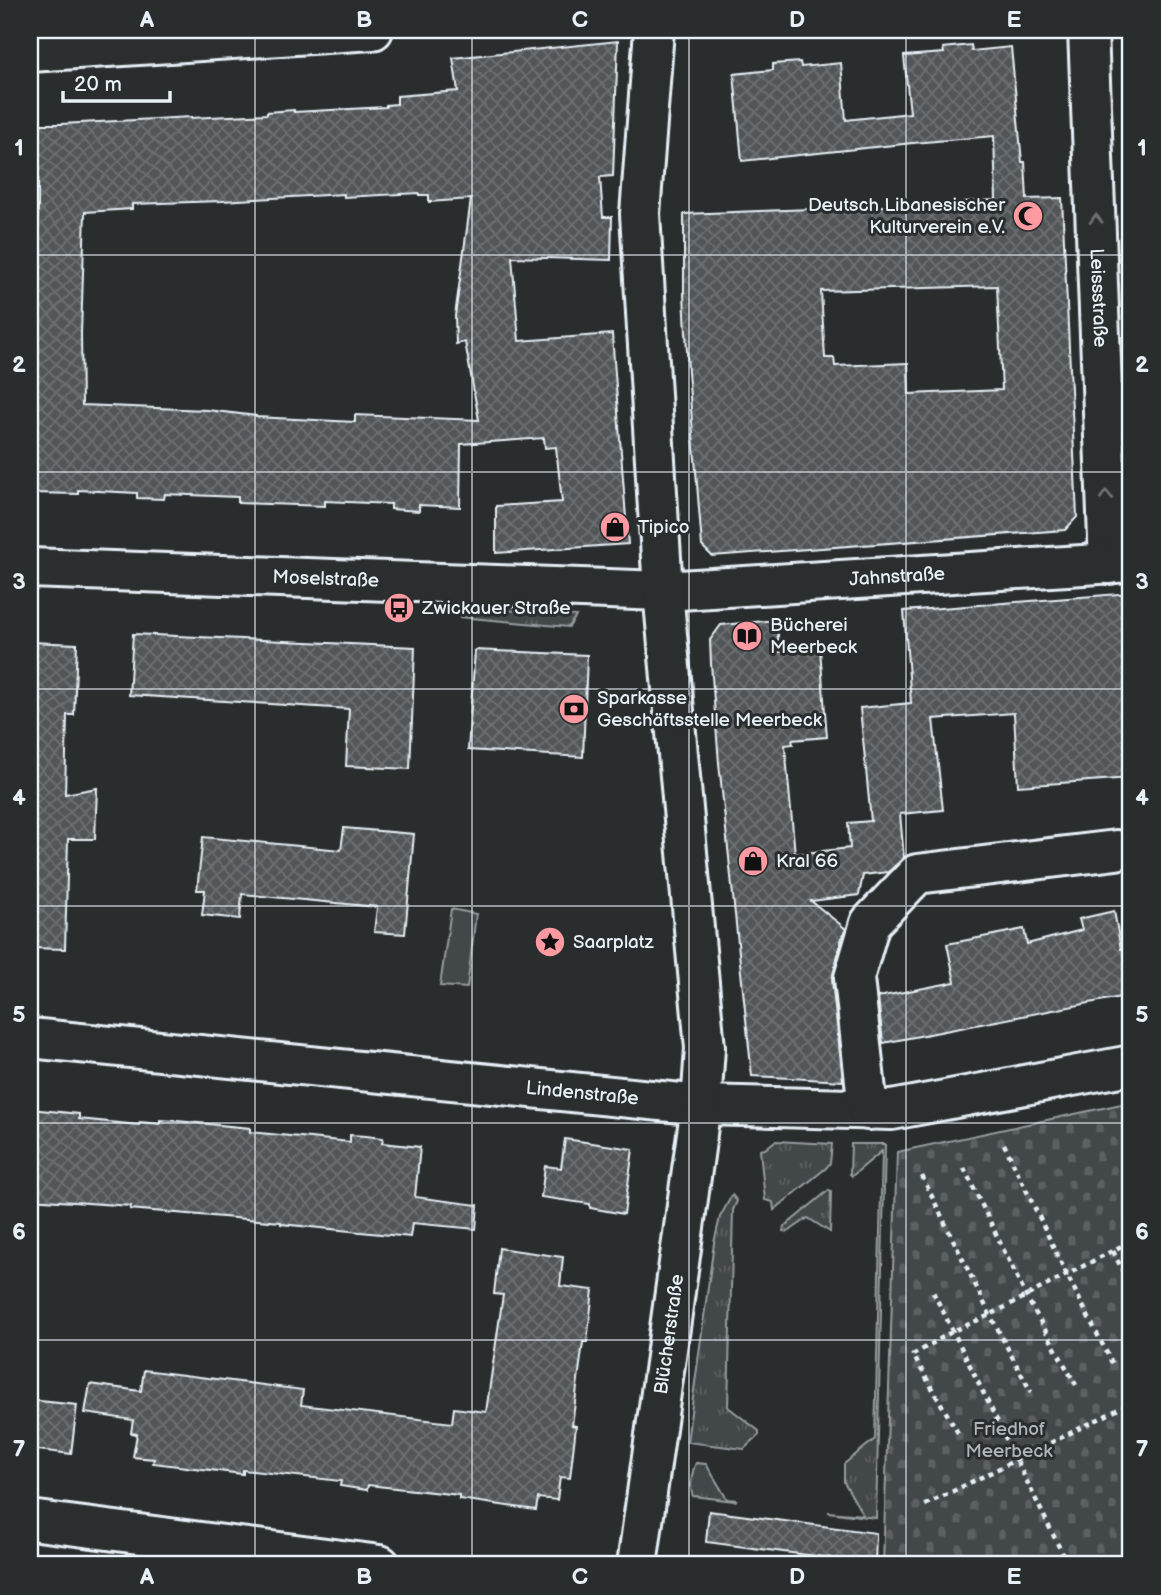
<svg xmlns="http://www.w3.org/2000/svg" width="1161" height="1595" font-family="'Balsamiq Sans',sans-serif">
<defs>
<pattern id="grass-tufts" width="24" height="20" patternUnits="userSpaceOnUse" patternTransform="scale(1.75)"><rect width="24" height="20" fill="#424648"/><path d="M3 7l-1-3M5 7V3M7 7l1-3M15 17l-1-3M17 17v-4M19 17l1-3" fill="none" stroke="#5d6163"/></pattern>
<pattern id="cemetery-stones" width="16" height="16" patternUnits="userSpaceOnUse" patternTransform="scale(1.75)"><rect width="16" height="16" fill="#424648"/><path d="M2 7V4a2 2 0 0 1 4 0v3zM10 15v-3a2 2 0 0 1 4 0v3z" fill="#5d6163"/></pattern>
<pattern id="building-cross-hatch" width="8" height="8" patternUnits="userSpaceOnUse" patternTransform="scale(1.75)"><rect width="8" height="8" fill="#535759"/><path d="M0 0l8 8M0 8l8-8" fill="none" stroke="#6c7072"/></pattern>
</defs>
<rect width="100%" height="100%" fill="#2a2d2e"/>
<filter id="ink" filterUnits="userSpaceOnUse"><feTurbulence type="fractalNoise" baseFrequency=".0143" numOctaves="2"/><feDisplacementMap in="SourceGraphic" scale="14" xChannelSelector="R" yChannelSelector="G"/><feConvolveMatrix kernelMatrix="1 2 1 2 8 2 1 2 1" color-interpolation-filters="sRGB"/></filter>
<g filter="url(#ink)">
<g fill="url(#grass-tufts)" stroke="#959ca0" stroke-width="2">
<path d="M461 606 576 616 569 627 460 617Z"/>
<path d="M775 1141 832 1144 830 1163 826 1168 774 1210 773 1202 765 1200 760 1150 765 1149Z"/>
<path d="M851 1144H885L876 1518 828 1512 863 1515 844 1482V1464L875 1439 882 1151 852 1176 850 1174Z"/>
<path d="M829 1190 831 1191 830 1232 808 1218 788 1232 783 1231 784 1227Z"/>
<path d="M732 1195 737 1201 733 1210 728 1407 759 1431V1435L744 1449 687 1442 714 1243 720 1217Z"/>
<path d="M696 1463 706 1464 727 1499 737 1500 734 1501 693 1496C689 1488 692 1471 696 1463Z"/>
</g>
<path fill="url(#cemetery-stones)" stroke="#959ca0" stroke-width="2" d="M1131 1102V1565H883L897 1152Z"/>
<path fill="#424648" stroke="#959ca0" stroke-width="2" d="M451 909 476 914 467 988 440 986Z"/>
<g fill="url(#building-cross-hatch)" stroke="#e8f1f8" stroke-width="2" fill-rule="evenodd">
<path d="M618 41 613 176 600 177 603 217H612L611 260 512 257 519 341 612 334 628 544 496 553V506L562 502 556 447 545 448 544 438 461 444 460 507 419 505V511L391 509V504L325 501V506L238 503V497L165 494 164 499 137 498V493L78 490V494L30 493V240H38V172L30 173V124H61L191 117V118L267 114V112L294 110V112L386 107V105L397 104V96L458 91 453 58ZM419 193V195H429V202L471 199 455 316 456 344 465 342 479 420 355 415V422L256 417V416L207 410 82 405 81 334 85 212 132 209V204L222 201 344 194V197Z"/>
<path d="M971 45 972 51 1011 47 1022 162H1025L1027 199 1062 198 1077 517 1065 530 712 556 702 546 688 372 684 294V214L912 205 996 200 994 136 913 143 742 161 734 74 773 70V64L800 62 801 67 841 63 846 120 910 113 904 56 944 53 943 48ZM997 286 1002 390 909 394 908 363 835 366 834 358H825L821 291Z"/>
<path d="M1131 593V778L1018 786 1014 713 933 719 943 810 900 814 904 858 888 872 863 875 859 895 811 901 846 929 842 937 832 980 843 1081 752 1076 719 763 711 664 710 640 721 625 777 620 779 652 820 649 827 737 792 740 793 744 785 745 795 854 850 848 848 823 871 821 860 708 911 703 904 611Z"/>
<path d="M133 634 415 647 410 769 346 766 349 709 129 695Z"/>
<path d="M30 642 77 644 74 715H67L65 794 97 788 95 839H68L65 949 30 948Z"/>
<path d="M475 650 587 655 583 757 468 750Z"/>
<path d="M344 828 414 834 405 934 374 932 377 907 242 894 240 919 202 915 205 890H197L203 837 341 850Z"/>
<path d="M1114 911 1121 949 1131 947V995L883 1043 878 997 955 982 947 944 1024 929 1027 944 1082 930 1079 919Z"/>
<path d="M30 1109 79 1114V1119L139 1125 140 1122 160 1124V1120L177 1121 250 1128V1132L350 1142V1135L366 1136 383 1138 382 1143 420 1147 415 1197 478 1205 476 1229 412 1223 410 1237 281 1224V1222L130 1209 131 1206 30 1199Z"/>
<path d="M565 1139 633 1149 624 1214 590 1208V1204L541 1197 545 1166 561 1168Z"/>
<path d="M499 1248 563 1257 560 1286 593 1290 587 1342H583L572 1425 576 1426 570 1478 560 1477 557 1500 538 1498 536 1510 459 1499V1495L368 1485 367 1490 340 1486 341 1481 243 1470V1474L153 1463 154 1459 133 1457 137 1434 131 1433 133 1420 85 1413 90 1384 141 1391 144 1370 303 1390 301 1405 452 1423 454 1408 486 1412 503 1295 494 1294Z"/>
<path d="M30 1400 77 1405 71 1454 30 1449Z"/>
<path d="M709 1511 876 1533 875 1565H839L831 1558 706 1542Z"/>
</g>
<g fill="none" stroke-linecap="round" stroke-linejoin="round">
<g stroke="#e8f1f8" stroke-width="44">
<g id="minor">
<path id="s1" d="M1088 30 1109 564"/>
<path d="M30 52 373 30"/>
<path id="s2" d="M30 568 663 591 1131 562"/>
<path id="s3" d="M30 1038 701 1105 892 1110 1131 1065"/>
<path d="M868 1110 854 978 870 923 917 874 1116 850"/>
<path d="M30 1520 380 1565"/>
<path id="s4" d="M637 1565 701 1105 705 1048 663 591 640 214 654 30"/>
</g>
</g>
<g stroke="#e8f1f8" stroke-width="4.5" stroke-dasharray="5 5" stroke-linecap="butt">
<path d="M1004 1144 1067 1275 1112 1363"/>
<path d="M964 1168 1026 1296 1076 1385"/>
<path d="M922 1176 990 1315 1031 1392"/>
<path d="M1113 1251 1131 1288"/>
<path d="M933 1292 953 1331 1068 1565"/>
<path d="M958 1433 913 1355 953 1331 990 1315 1131 1241"/>
<path d="M925 1505 1131 1403"/>
</g>
<use href="#minor" stroke="#2a2d2e" stroke-width="38"/>
</g>
<defs><path id="oneway-chevron" d="M-2-3.5L2.5 0L-2 3.5" fill="none" stroke-width="1.6" stroke-linecap="round" stroke-linejoin="round" transform="scale(1.75)"/></defs>
<g stroke="#6c7275">
<use href="#oneway-chevron" transform="translate(1096 219) rotate(-92)"/>
<use href="#oneway-chevron" transform="translate(1106 495) rotate(-92)"/>
</g>
</g>
<path fill="none" stroke="#e8f1f8" stroke-width="2" stroke-opacity="0.55" d="M255 30V1565M472 30V1565M689 30V1565M906 30V1565M30 255H1131M30 472H1131M30 689H1131M30 906H1131M30 1123H1131M30 1340H1131"/>
<defs>
<g id="mosque-disc" transform="scale(1.575)"><circle r="9.5" fill="#ff9aa2" stroke="#2a2d2e"/><path d="M3.5-4.9A6 6 0 1 0 3.5 4.9A5 5 0 1 1 3.5-4.9Z" fill="#111"/></g>
<g id="shop-disc" transform="scale(1.575)"><circle r="9.5" fill="#ff9aa2" stroke="#2a2d2e"/><path d="M-5-2.5h2.3a2.7 3.5 0 0 1 5.4 0H5L5.5 6h-11ZM-1.5-2.5h3a1.5 2.3 0 0 0-3 0Z" fill="#111"/></g>
<g id="bus-disc" transform="scale(1.575)"><circle r="9.5" fill="#ff9aa2" stroke="#2a2d2e"/><path d="M-5-6H5V4H4V6H2V4H-2V6H-4V4H-5ZM-3.5-4V0h7V-4ZM-3.5 1.2v1.5H-2V1.2ZM2 1.2v1.5H3.5V1.2Z" fill="#111"/></g>
<g id="library-disc" transform="scale(1.575)"><circle r="9.5" fill="#ff9aa2" stroke="#2a2d2e"/><path d="M-6-4Q-3-5.5-.7-3.5V5Q-3 3-6 4ZM6-4Q3-5.5 .7-3.5V5Q3 3 6 4Z" fill="#111"/></g>
<g id="bank-disc" transform="scale(1.575)"><circle r="9.5" fill="#ff9aa2" stroke="#2a2d2e"/><path d="M-6-4H6V4H-6ZM0-2.3a2.3 2.3 0 1 0 0 4.6a2.3 2.3 0 1 0 0-4.6Z" fill="#111"/></g>
<g id="sight-disc" transform="scale(1.575)"><circle r="9.5" fill="#ff9aa2" stroke="#2a2d2e"/><path d="M0-6L1.8-2.2L6-1.7L2.9 1.2L3.7 5.4L0 3.3L-3.7 5.4L-2.9 1.2L-6-1.7L-1.8-2.2Z" fill="#111"/></g>
</defs>
<g fill-rule="evenodd">
<use href="#mosque-disc" x="1028" y="216"/>
<use href="#shop-disc" x="615" y="527"/>
<use href="#bus-disc" x="399" y="608"/>
<use href="#library-disc" x="747" y="636"/>
<use href="#bank-disc" x="574" y="709"/>
<use href="#shop-disc" x="753" y="861"/>
<use href="#sight-disc" x="550" y="942"/>
</g>
<g text-anchor="middle" dominant-baseline="central" stroke-width="6" stroke-linejoin="round" paint-order="stroke">
<g font-size="19" fill="#e8f1f8" stroke="#2a2d2e" text-anchor="start">
<text x="1005" y="205" text-anchor="end">Deutsch Libanesischer<tspan x="1005" dy="22">Kulturverein e.V.</tspan></text>
<text x="638" y="527">Tipico</text>
<text x="422" y="608">Zwickauer Straße</text>
<text x="770" y="625">Bücherei<tspan x="770" dy="22">Meerbeck</tspan></text>
<text x="597" y="698">Sparkasse<tspan x="597" dy="22">Geschäftsstelle Meerbeck</tspan></text>
<text x="776" y="861">Kral 66</text>
<text x="573" y="942">Saarplatz</text>
</g>
<g font-size="19" fill="#e8f1f8" stroke="#2a2d2e">
<text stroke="none"><textPath href="#s1" startOffset="268">Leissstraße</textPath></text>
<text stroke="none"><textPath href="#s2" startOffset="868">Jahnstraße</textPath></text>
<text stroke="none"><textPath href="#s2" startOffset="296">Moselstraße</textPath></text>
<text stroke="none"><textPath href="#s3" startOffset="555">Lindenstraße</textPath></text>
<text stroke="none"><textPath href="#s4" startOffset="233">Blücherstraße</textPath></text>
</g>
<g font-size="19" fill="#aeb5ba" stroke="#2a2d2e">
<text x="1009" y="1429">Friedhof<tspan x="1009" dy="22">Meerbeck</tspan></text>
</g>
</g>
<rect width="1161" height="1595" fill="none" stroke="#2a2d2e" stroke-width="77"/>
<path d="M63 91v10h107v-10" fill="none" stroke="#e8f1f8" stroke-width="3.5"/>
<text x="74" y="91" font-size="21" fill="#e8f1f8" stroke="#2a2d2e" stroke-width="5" paint-order="stroke">20 m</text>
<rect x="38" y="38" width="1084" height="1518" fill="none" stroke="#e8f1f8" stroke-width="2.5"/>
<g font-size="23" text-anchor="middle" font-weight="bold" fill="#e8f1f8">
<text x="147" y="27">A</text>
<text x="364" y="27">B</text>
<text x="580" y="27">C</text>
<text x="797" y="27">D</text>
<text x="1014" y="27">E</text>
<text x="19" y="155">1</text>
<text x="1142" y="155">1</text>
<text x="19" y="372">2</text>
<text x="1142" y="372">2</text>
<text x="19" y="589">3</text>
<text x="1142" y="589">3</text>
<text x="19" y="805">4</text>
<text x="1142" y="805">4</text>
<text x="19" y="1022">5</text>
<text x="1142" y="1022">5</text>
<text x="19" y="1239">6</text>
<text x="1142" y="1239">6</text>
<text x="19" y="1456">7</text>
<text x="1142" y="1456">7</text>
<text x="147" y="1584">A</text>
<text x="364" y="1584">B</text>
<text x="580" y="1584">C</text>
<text x="797" y="1584">D</text>
<text x="1014" y="1584">E</text>
</g>
</svg>
